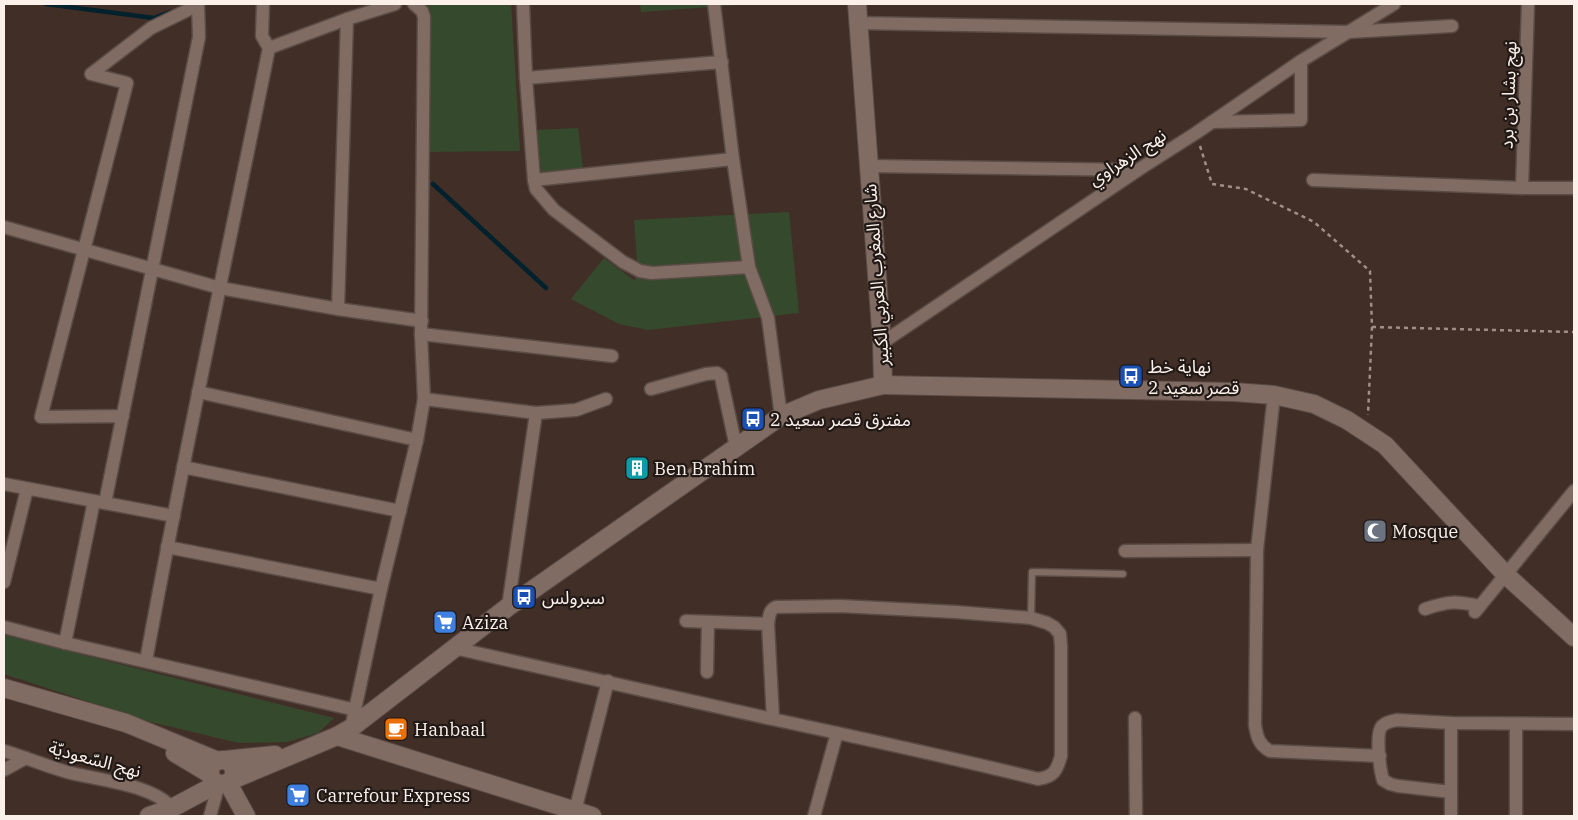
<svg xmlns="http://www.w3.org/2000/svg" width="1578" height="820" font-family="'IBM Plex Serif','Noto Sans Arabic',serif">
<rect width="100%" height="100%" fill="#412f27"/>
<g fill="#354a2d">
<path d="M428 4H511L520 151 428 152Z"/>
<path d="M640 4H751L641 12Z"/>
<path d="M578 128 583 169 541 172 537 130Z"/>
<path d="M789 212 799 313 648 330 619 324 571 299 604 258 635 281 637 261 634 220Z"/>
<path d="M4 635 334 718 318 733 287 742 239 743 151 722 4 674Z"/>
</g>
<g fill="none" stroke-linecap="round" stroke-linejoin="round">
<g stroke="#01212d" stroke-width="4.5">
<path d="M46 4 154 18 170 12"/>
<path d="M433 184 546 288"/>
</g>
<g stroke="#5a4b45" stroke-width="9">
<path id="lane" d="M1031 618 1032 572 1123 574"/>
</g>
<g stroke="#5a4b45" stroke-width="15">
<g id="street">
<path d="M523 4 526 78 534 180 536 189 554 210 623 262 640 271 652 273 749 267"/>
<path d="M714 4 733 159 749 267 768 318 781 416"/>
<path d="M858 23 1349 32 1452 26"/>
<path d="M269 48 347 19 395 4"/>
<path d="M526 78 722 62"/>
<path d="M1212 122 1301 120V61"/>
<path d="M869 166 1138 170"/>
<path d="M534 180 733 159"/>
<path d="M1313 180 1522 188H1574"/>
<path d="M1522 188 1528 4"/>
<path d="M4 227 220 288 338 309 422 321"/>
<path d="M338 309 347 19"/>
<path d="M421 334 612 356"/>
<path d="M882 343 1138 170 1196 133 1301 61 1394 4"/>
<path d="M651 389 706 374 717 373 721 376 722 382 736 447"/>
<path d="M198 392 417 440"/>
<path d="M1274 395 1257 550 1255 725C1257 737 1259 745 1270 751L1380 756"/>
<path d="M424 399 536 413 508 607"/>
<path d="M536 413 576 410 606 399"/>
<path d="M183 467 400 511"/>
<path d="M4 484 174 516"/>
<path d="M105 503C137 348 169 193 199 37L198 5 151 28 91 74 127 83 41 417 123 416"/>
<path d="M167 547 381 589"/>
<path d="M1125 551 1257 550"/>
<path d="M4 582 27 489"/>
<path d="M1425 609C1449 601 1455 601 1480 606"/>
<path d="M1475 612 1574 491"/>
<path d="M686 621 768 624"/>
<path d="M4 627 65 643 356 710"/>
<path d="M65 643 94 501"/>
<path d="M454 648C560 671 666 695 772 719 861 738 950 757 1038 779 1054 777 1057 770 1061 756V646L1060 634 1054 627 1047 623 1031 618 956 612 840 606 776 607C769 610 769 617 768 624L773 719"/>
<path d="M146 661C183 456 228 252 269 48L262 36 263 4"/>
<path d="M707 672 708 622"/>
<path d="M1135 718 1136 816"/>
<path d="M1451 723V816"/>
<path d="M1516 724V816"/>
<path d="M351 728 381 589 417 440 424 399 421 334 424 17 422 11 414 4"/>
<path d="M4 751C25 757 46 766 67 772 97 780 152 784 172 808"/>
<path d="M4 770 26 758"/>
<path d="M1451 792 1398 786 1390 784 1383 780C1380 770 1375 733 1382 726 1386 722 1392 721 1397 720L1451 723 1574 724"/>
<path d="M575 811 608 681"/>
<path d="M210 816 219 784"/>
<path d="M814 816 837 733"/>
</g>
</g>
<g stroke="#5a4b45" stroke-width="20">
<g id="secondary">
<path d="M883 385 1234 392 1274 395 1314 404 1347 420 1385 445 1506 575 1574 637"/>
<path d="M4 688 126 723 218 761"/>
<path d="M337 736 592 816"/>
<path d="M175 753 210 774"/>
<circle cx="222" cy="772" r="12"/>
<path d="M225 760 275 755"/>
<path d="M232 780 337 736 351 728 508 607 781 416 819 400 883 385 882 343 857 4"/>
<path d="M228 783 246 816"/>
<path d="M149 816 172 808 217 784"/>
</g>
</g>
<g stroke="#9e8f88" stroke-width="2.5" stroke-dasharray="4 4" stroke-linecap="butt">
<path d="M1200 146 1212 184 1246 189 1314 222 1370 271 1372 327 1368 415"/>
<path d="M1372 327 1574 332"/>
</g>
<use href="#lane" stroke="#806c63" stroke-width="6"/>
<use href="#street" stroke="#806c63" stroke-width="12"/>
<use href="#secondary" stroke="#806c63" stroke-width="18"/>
</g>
<defs>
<g id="bus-square" transform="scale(1.25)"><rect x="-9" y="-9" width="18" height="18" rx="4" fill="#1a4fb4" stroke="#211916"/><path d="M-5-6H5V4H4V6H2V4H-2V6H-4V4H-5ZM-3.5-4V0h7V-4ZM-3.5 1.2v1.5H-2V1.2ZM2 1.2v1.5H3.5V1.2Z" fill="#fff"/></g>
<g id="building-square" transform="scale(1.25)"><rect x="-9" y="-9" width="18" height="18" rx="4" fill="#0f9aa8" stroke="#211916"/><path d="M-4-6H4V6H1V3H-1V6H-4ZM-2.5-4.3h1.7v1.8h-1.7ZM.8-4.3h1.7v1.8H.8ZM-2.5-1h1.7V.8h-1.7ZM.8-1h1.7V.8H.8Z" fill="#fff"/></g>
<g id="mosque-square" transform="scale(1.25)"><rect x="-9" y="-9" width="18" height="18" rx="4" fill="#6b7280" stroke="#211916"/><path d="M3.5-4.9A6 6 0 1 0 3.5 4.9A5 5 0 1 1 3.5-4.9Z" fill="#fff"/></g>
<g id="supermarket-square" transform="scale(1.25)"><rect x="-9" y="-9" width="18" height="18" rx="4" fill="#3f7fe0" stroke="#211916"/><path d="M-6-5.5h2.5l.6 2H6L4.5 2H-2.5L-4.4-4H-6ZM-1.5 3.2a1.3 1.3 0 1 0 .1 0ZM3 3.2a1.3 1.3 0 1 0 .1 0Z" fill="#fff"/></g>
<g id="cafe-square" transform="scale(1.25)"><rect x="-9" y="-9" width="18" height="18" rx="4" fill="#e8710a" stroke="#211916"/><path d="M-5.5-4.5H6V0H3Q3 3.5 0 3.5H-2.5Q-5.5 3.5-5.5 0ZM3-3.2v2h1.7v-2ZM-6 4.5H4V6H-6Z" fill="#fff"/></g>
</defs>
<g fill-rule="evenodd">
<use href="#bus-square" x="1131" y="376"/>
<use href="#bus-square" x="753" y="419"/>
<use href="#building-square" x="637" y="468"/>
<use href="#mosque-square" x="1375" y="531"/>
<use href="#bus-square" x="524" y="597"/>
<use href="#supermarket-square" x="445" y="622"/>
<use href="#cafe-square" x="396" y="729"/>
<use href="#supermarket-square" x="298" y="795"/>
</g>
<g text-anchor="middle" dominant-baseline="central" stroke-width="4.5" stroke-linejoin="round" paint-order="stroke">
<g font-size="18" fill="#fcf0eb" stroke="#211916">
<text transform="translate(1508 95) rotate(-88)">نهج بشار بن برد</text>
<text transform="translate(1127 157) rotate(-33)">نهج الزهراوي</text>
<text transform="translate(876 275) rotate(-94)">شارع المغرب العربي الكبير</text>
<text transform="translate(95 759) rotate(15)">نهج السّعوديّة</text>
</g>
<g font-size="18" fill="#fcf0eb" stroke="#211916" text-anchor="start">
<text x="1148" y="366">نهاية خط<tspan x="1148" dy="21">قصر سعيد 2</tspan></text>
<text x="770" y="419">مفترق قصر سعيد 2</text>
<text x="654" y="468">Ben Brahim</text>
<text x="1392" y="531">Mosque</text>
<text x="542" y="597">سبرولس</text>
<text x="462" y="622">Aziza</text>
<text x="414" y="729">Hanbaal</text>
<text x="316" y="795">Carrefour Express</text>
</g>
</g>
<rect width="1578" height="820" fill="none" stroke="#fcf0eb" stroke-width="10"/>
</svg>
